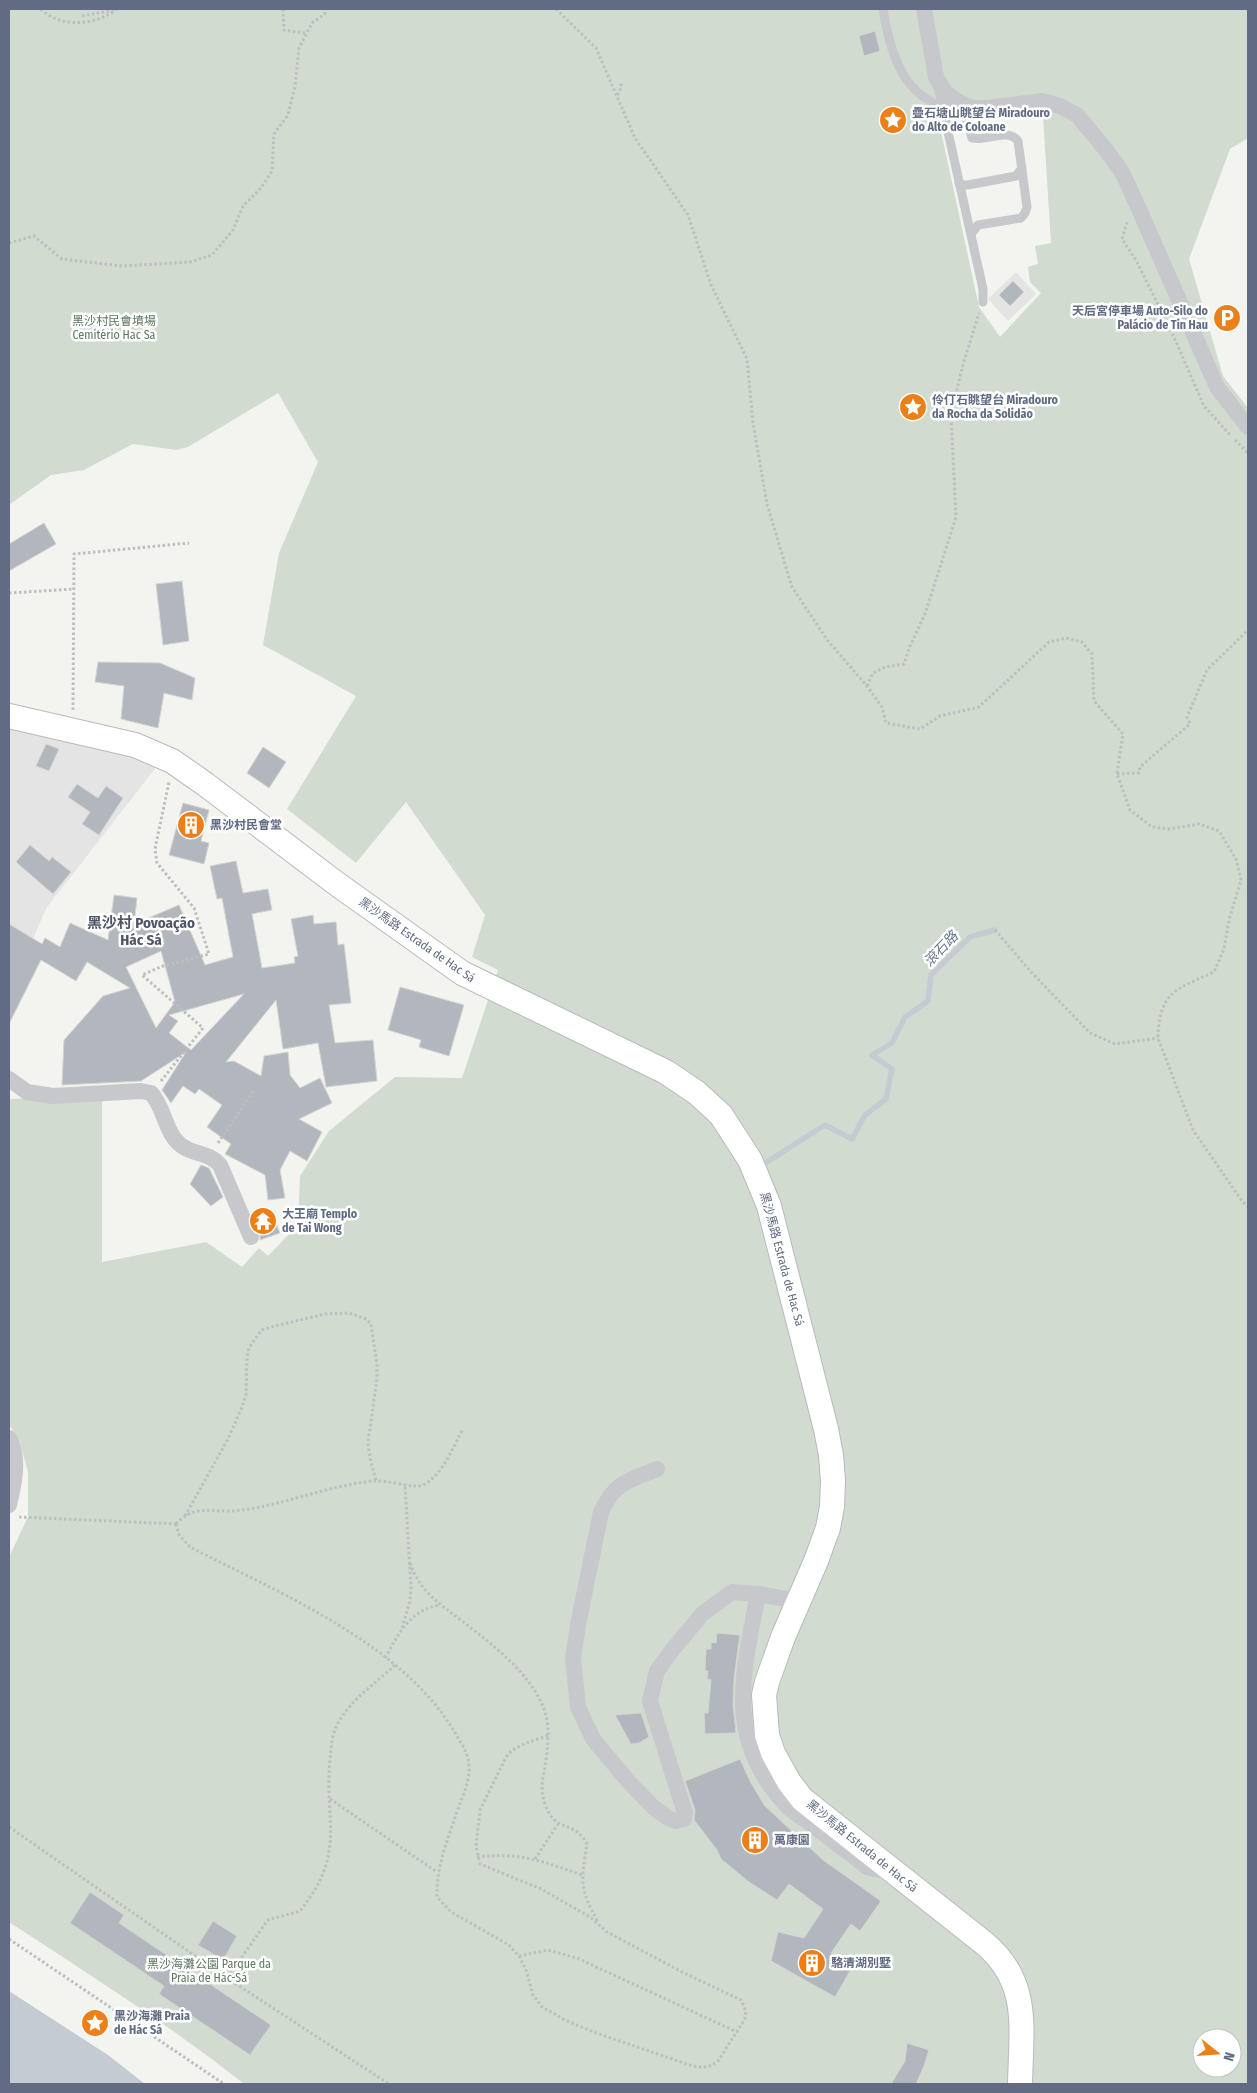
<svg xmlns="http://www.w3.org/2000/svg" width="1257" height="2093" font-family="'Fira Sans Condensed','Noto Sans SC',sans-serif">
<rect width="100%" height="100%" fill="#f3f4ef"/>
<g fill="#e3e4e3">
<path d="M1016 272 1036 294 1008 321 988 299Z"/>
<path d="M9 728 26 729 98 746 157 766 47 907 9 992Z"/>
</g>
<path fill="#d2dbd0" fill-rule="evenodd" d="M9 9H1248V138L1230 149 1189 259 1223 376 1248 408V2084H244C170 2025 88 1974 9 1922V1557L28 1517V1472L20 1443 9 1424V1099L102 1096V1262L206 1242 242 1267 259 1248 268 1256 298 1225 300 1176 329 1131 395 1077 462 1078 498 970 472 957 485 915 406 802 356 863 287 809 356 696 263 645 279 553 318 462 278 393 188 447 177 450 133 444 84 470 51 475 9 505ZM945 91 988 108 1042 101 1051 243 1035 246 1038 264 1028 267 1030 282 1041 293 1000 337 979 307 934 99ZM1202 2038H1232V2068H1202Z"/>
<path fill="#c5cbd3" d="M9 1991 108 2055 145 2084H9Z"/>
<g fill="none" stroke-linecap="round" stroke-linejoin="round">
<path stroke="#c5cbd3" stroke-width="5.5" d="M759 1167 825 1125 852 1139 865 1115 886 1099 892 1069 872 1055 892 1043 905 1017 928 1001 931 975 970 937 995 930"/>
</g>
<g fill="#b2b6bd" stroke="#d4d5d2" fill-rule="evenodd">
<path d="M875 31 880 51 864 56 859 36Z"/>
<path d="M1013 281 1024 292 1010 306 999 295Z"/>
<path d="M44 523 56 544 9 571V544Z"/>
<path d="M182 581 189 641 163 645 156 584Z"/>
<path d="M98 662 160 663 195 678 192 700 164 693 158 728 121 719 124 686 95 682Z"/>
<path d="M46 744 59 749 49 771 36 766Z"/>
<path d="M263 747 286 762 269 788 247 773Z"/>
<path d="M77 784 98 798 106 786 123 798 99 835 82 824 90 812 68 797Z"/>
<path d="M183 803 209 810 201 841 209 843 204 864 169 855Z"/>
<path d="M30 845 49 861 52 857 71 872 53 894 16 862Z"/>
<path d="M236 861 243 893 268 889 272 910 252 914 262 968 295 963 294 957 298 956 291 919 313 915 314 924 336 922 338 945 344 944 351 1003 329 1005 335 1043 373 1040 377 1081 326 1087 318 1043 283 1049 276 1000 226 1062 234 1061 261 1076 264 1056 288 1052 290 1075 300 1088 320 1078 332 1103 299 1119 322 1132 307 1161 290 1151 280 1170 285 1198 268 1200 265 1175 225 1154 231 1144 207 1127 222 1105 199 1089 195 1094 183 1086 171 1103 162 1090 186 1052 141 1081 62 1085 64 1040 103 996 130 988 87 962 76 981 41 960 9 1024V924L42 944 45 938 60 947 70 923 108 940 114 895 137 898 134 924 179 905 205 965 233 957 222 898 217 899 210 866ZM161 951 175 1002 156 1028 126 967ZM244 994 191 1050 169 1033 178 1021 169 1015Z"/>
<path d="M400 987 464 1005 449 1056 419 1047 421 1040 388 1030Z"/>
<path d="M201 1165 209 1168 223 1197 211 1206 190 1184Z"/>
<path d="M271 1212 280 1233 260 1240V1233L254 1218Z"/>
<path d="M717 1633 740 1635 734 1678 733 1704 736 1733 705 1734 704 1713H708L711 1680 707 1679 708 1671H705L706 1649H711V1642L716 1643Z"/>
<path d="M641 1713 649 1737 639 1743 631 1744 615 1715Z"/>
<path d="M740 1759 751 1783 765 1806 823 1860 881 1901 860 1931 851 1924 831 1953 853 1966 835 1997 771 1961 778 1932 804 1938 823 1909 789 1884 777 1900 749 1882 721 1859 717 1850 694 1820 695 1810 685 1781Z"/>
<path d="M90 1892 124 1915 119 1923 271 2025 250 2055 159 1994 164 1986 70 1923Z"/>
<path d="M213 1921 237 1936 223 1960 198 1945Z"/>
<path d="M907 2043 929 2050 924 2066 916 2084H891L905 2061Z"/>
</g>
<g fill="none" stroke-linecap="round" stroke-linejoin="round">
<g stroke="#b8bac0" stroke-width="26">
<path id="secondary" d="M9 716 135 745 172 761 205 784 337 884 462 973 666 1072 697 1093 721 1115 750 1160 769 1206 826 1429 831 1455 833 1481 832 1507 828 1528 816 1561 783 1637 767 1682 764 1695 767 1735 773 1753 789 1782 802 1799 984 1943C1031 1982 1021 2029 1020 2084"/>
</g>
<g stroke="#bdbec0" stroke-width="3" stroke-dasharray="2.5 2.5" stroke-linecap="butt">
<path d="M41 9C61 29 97 25 117 9"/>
<path d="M283 9 284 30 305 33"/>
<path d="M556 9 596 48 635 138 688 215 711 285 747 359 753 423 767 504 792 587 828 641 867 686 882 707 886 723 920 729 940 716 979 707 1049 642 1066 638 1082 642 1092 654 1094 701 1123 734 1117 774 1130 810 1152 827 1169 829 1199 824 1219 831 1236 859 1241 880 1229 920 1224 949 1214 972C1177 989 1159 991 1158 1038L1193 1130 1242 1201 1248 1207"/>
<path d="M82 16 114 10"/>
<path d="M617 95 621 88V82"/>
<path d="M1127 222 1122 239 1137 262 1173 335 1204 406 1231 436"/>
<path d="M9 243 34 236 62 259 122 266 190 262 212 255 233 230 243 206 261 188 272 171 274 134 288 115 295 86 299 48 312 23 325 14 324 9"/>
<path d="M933 411 951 415"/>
<path d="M1235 440 1248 453"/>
<path d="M9 593 74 589"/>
<path d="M867 686 873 673 885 667 904 664 910 646 925 614 956 517 951 415 962 368 979 313"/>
<path d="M73 710 74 554 189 543"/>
<path d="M1117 774 1139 773 1140 767 1190 724 1187 717 1207 670 1248 630"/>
<path d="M995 930 1032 973 1090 1033 1115 1044 1158 1038"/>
<path d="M161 1081 203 1028 142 975 163 966 209 954 194 908 157 863 155 849 169 782"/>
<path d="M218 1143 254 1090"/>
<path d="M185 1516 228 1439 242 1407 246 1395 247 1358 249 1348 257 1336 262 1330 275 1326 325 1314 349 1313 366 1319 371 1324 377 1365V1379L368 1442 370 1458 376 1481"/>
<path d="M19 1517 176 1524"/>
<path d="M176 1524 179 1535 190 1547C279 1593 400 1642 454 1731 460 1742 469 1753 469 1766 470 1779 464 1793 459 1806 449 1836 436 1866 437 1897L451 1912 509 1945 519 1956 526 1970 533 1995 542 2007 565 2020 596 2033 693 2066C703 2068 709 2068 718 2061L745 2019 746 2011 741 2000 684 1973 637 1948 607 1932 590 1917 541 1889 480 1864 476 1846 480 1810 506 1757C516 1744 534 1741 549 1735"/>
<path d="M176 1524C193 1505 210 1512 233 1511 281 1507 326 1485 375 1481 388 1480 414 1489 423 1485 442 1476 453 1447 463 1429"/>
<path d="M410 1563C420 1592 439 1603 462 1621 490 1643 523 1667 540 1700 550 1719 549 1738 546 1759 544 1776 539 1787 545 1804 555 1834 574 1819 587 1844 581 1883 579 1887 598 1922"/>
<path d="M402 1628 410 1601 411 1588 405 1485"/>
<path d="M385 1658C399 1633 410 1610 440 1605"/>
<path d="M330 1799 437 1872"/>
<path d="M9 1827 227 1978 389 2084"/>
<path d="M477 1857C520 1852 542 1861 582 1875"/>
<path d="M535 1859 558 1824"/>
<path d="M9 1939 224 2084"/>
<path d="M519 1956 548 1950 577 1958 737 2032"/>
<path d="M227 1978 268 1920 300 1911C347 1852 324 1824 330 1759 331 1747 332 1735 337 1725 349 1701 376 1683 395 1665"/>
</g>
<g stroke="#c6c8cc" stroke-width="9">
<path d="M883 9C891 60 907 109 968 110"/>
<path d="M938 87 983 289V302"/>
<path d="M959 183 962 185H968L1016 176 1022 168"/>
<path d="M971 234 978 225 1021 218 1025 213 1027 207 1018 141C1008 127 985 142 972 138L967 121 971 113 979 110"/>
</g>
<g stroke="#c6c8cc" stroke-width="16">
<path d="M924 9 936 77 944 91 957 101 972 108H988L1042 101 1060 106 1077 115 1106 150 1122 172 1139 209 1217 387 1248 427"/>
<path d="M9 1079 27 1092 53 1096 141 1091 151 1093C165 1108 165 1134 182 1146 195 1155 210 1153 220 1165L251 1237"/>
<path d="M9 1438C20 1458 14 1484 9 1505"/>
<path d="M657 1469C628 1481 615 1482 601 1512L578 1625 573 1658 578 1707 593 1739 628 1781 653 1807 668 1818 675 1821 684 1819 685 1813 650 1701 657 1671 670 1653 702 1614 732 1592 758 1594 798 1601"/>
<path d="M758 1594C743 1673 724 1739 786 1805 792 1812 802 1817 810 1823 829 1838 848 1852 867 1867L879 1870 887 1867"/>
</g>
<use href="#secondary" stroke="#fff" stroke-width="24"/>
</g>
<defs>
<g id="sight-disc" transform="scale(1.4375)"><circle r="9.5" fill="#ec7f17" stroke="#fff"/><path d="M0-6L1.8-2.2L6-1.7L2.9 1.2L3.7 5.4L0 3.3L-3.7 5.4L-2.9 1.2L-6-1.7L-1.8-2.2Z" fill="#fff"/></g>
<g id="parking-disc" transform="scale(1.4375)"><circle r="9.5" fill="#ec7f17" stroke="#fff"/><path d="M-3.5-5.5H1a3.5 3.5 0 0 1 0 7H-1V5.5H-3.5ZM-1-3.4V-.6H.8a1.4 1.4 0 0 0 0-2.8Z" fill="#fff"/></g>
<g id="building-disc" transform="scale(1.4375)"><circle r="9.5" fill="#ec7f17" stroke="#fff"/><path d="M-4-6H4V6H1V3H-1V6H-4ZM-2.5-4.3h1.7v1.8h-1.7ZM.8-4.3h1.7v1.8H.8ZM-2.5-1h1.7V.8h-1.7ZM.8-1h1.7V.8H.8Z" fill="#fff"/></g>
<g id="temple-disc" transform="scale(1.4375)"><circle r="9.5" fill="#ec7f17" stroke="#fff"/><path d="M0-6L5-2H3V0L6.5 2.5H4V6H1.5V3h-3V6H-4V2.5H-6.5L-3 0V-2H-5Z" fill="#fff"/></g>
</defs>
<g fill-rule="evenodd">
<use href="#sight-disc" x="893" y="120"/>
<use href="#parking-disc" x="1227" y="318"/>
<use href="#sight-disc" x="913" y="407"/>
<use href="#building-disc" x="191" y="825"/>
<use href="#temple-disc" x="263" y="1221"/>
<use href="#building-disc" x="755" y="1840"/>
<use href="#building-disc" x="812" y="1963"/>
<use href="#sight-disc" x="95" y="2023"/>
</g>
<g text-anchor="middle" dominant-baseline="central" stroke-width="5" stroke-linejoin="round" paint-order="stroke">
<g font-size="12" font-weight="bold" fill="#616b82" stroke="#fff" text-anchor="start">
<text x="912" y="113">疊石塘山眺望台 Miradouro<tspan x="912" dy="14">do Alto de Coloane</tspan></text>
<text x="1208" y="311" text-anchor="end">天后宮停車場 Auto-Silo do<tspan x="1208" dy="14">Palácio de Tin Hau</tspan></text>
<text x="932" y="400">伶仃石眺望台 Miradouro<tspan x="932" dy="14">da Rocha da Solidão</tspan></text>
<text x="210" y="825">黑沙村民會堂</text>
<text x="282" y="1214">大王廟 Templo<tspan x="282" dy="14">de Tai Wong</tspan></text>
<text x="774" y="1840">萬康園</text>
<text x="831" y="1963">駱清湖別墅</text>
<text x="114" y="2016">黑沙海灘 Praia<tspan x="114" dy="14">de Hác Sá</tspan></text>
</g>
<g font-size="12" fill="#607961" stroke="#fff">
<text x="114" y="321">黑沙村民會墳場<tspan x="114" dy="14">Cemitério Hac Sa</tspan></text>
<text x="209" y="1964">黑沙海灘公園 Parque da<tspan x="209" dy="14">Praia de Hác-Sá</tspan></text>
</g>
<g font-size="12" fill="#616b82" stroke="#fff">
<text transform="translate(417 940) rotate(35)">黑沙馬路 Estrada de Hac Sá</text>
<text transform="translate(782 1259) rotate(75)">黑沙馬路 Estrada de Hac Sá</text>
<text transform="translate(862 1846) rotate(39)">黑沙馬路 Estrada de Hac Sá</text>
</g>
<g font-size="14" font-style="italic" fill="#66788e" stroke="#fff">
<text transform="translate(941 949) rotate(-46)">滾石路</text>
</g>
<g font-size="15" font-weight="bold" fill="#4f5667" stroke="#fff">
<text x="141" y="923">黑沙村 Povoação<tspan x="141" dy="17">Hác Sá</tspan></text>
</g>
</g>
<rect width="1257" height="2093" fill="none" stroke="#616b82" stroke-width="20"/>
<g transform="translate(1217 2053) rotate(107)"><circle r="24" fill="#ffffff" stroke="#c0c4cd"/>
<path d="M0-4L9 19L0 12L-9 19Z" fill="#ec7f17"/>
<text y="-8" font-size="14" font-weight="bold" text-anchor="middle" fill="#616b82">N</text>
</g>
</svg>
